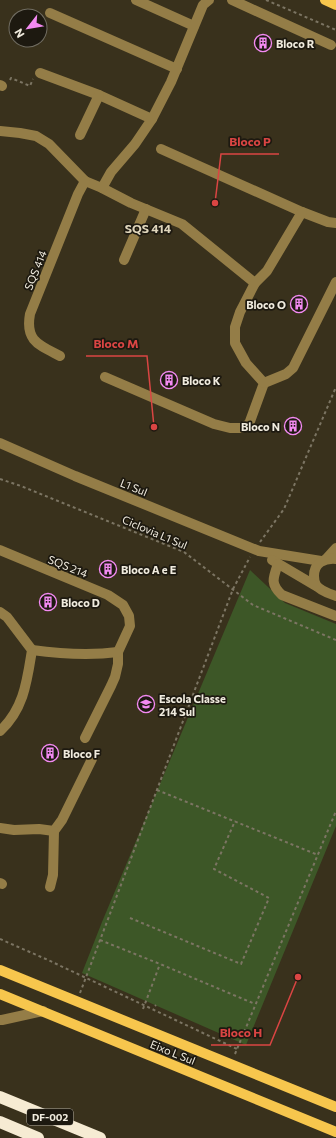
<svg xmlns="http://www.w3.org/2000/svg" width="336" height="1138" font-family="Commissioner,sans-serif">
<rect width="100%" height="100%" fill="#39311c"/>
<path fill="#3d5727" d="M250 570 285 603 336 624V826L246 1045 82 973 102 922Z"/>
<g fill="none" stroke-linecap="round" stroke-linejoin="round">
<g stroke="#7c7563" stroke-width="2" stroke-dasharray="3 3" stroke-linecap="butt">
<path d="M266 0 336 30"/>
<path d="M10 80 11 78 30 86 33 79"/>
<path d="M0 479 21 486 184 552 253 605 336 640"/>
<path d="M260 542 284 509 336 387"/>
<path d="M157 790 318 855"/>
<path d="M130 918 241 964 269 898 214 869 235 821"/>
<path d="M0 939 48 960 237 1049"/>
<path d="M100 940 160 964 255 1004"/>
<path d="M80 993 233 589 250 557"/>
<path d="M155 1006 156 1005"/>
<path d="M143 1009 160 964"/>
<path d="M235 1054 336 811"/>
</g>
<g stroke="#947d47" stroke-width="10">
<path d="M136 0 194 26"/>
<path d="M232 0 331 45"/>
<path d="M50 13 177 69"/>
<path d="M40 73 99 95 152 119"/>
<path d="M0 85 2 86"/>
<path d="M0 131 20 133 36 136 49 144 85 181 102 188 131 203 182 224 255 283"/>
<path d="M80 135 99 95"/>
<path d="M161 149 302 212 328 222 336 223"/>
<path d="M102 188 111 172 135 144 152 119 171 82 203 5 209 0"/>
<path d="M124 260 146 209"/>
<path d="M60 356C39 345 25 341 30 314L78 194 85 181"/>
<path d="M105 377 214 424 230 428H241L249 424 264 383 246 363 235 343V327L240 312 255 283 267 271 302 212"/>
<path d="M264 383 286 374 293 368 336 282"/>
<path d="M0 443 75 476 259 551 321 561"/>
<path d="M0 550 108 595 123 605 129 616 130 626 118 652V664L115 677 111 686 85 738"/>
<path d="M326 559 336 548"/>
<path d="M336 559C324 558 314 563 314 576 314 579 315 583 316 585 320 591 330 594 336 596"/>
<path d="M272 560 316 586"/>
<path d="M278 564C273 578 270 584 282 595L336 616"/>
<path d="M0 612 7 617 32 650C27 681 24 709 0 731"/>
<path d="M32 650C61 654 89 656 118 652"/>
<path d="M0 828 14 830 39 829 54 831 62 820 92 759"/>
<path d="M0 883 2 884"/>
<path d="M50 887 53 875 54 831"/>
<path d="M0 1020H2L43 1011"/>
</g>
<g stroke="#f7c64d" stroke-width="10">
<path d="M325 0 336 5"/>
<path d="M0 970 336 1107"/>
<path d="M0 994 336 1132"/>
</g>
<g stroke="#f6ebd3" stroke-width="12">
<path d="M0 1097 100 1138"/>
<path d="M0 1122 38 1138"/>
</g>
</g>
<defs>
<g id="building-ring" transform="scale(0.9)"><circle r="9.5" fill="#1d1910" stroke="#f38af2" stroke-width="1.5"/><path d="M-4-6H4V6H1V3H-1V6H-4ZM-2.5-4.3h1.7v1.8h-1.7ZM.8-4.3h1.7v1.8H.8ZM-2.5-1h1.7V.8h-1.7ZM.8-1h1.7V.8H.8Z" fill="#f38af2"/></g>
<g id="school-ring" transform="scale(0.9)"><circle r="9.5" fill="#1d1910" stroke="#f38af2" stroke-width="1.5"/><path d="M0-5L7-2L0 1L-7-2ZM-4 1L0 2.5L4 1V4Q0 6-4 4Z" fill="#f38af2"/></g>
</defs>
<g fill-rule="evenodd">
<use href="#building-ring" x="263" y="43"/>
<use href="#building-ring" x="299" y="304"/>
<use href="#building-ring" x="169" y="380"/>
<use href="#building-ring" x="293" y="426"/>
<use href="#building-ring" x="108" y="569"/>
<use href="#building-ring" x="48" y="602"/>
<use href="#school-ring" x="146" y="704"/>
<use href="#building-ring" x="50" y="753"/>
</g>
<g text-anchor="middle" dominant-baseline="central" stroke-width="3.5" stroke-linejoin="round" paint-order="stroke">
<rect fill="#1d1910" stroke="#b1aca0" stroke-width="1" x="27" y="1109" width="46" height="16" rx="3"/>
<g font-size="10" font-weight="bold" fill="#f0ebde">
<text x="50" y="1117">DF-002</text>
</g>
<g font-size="11" font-weight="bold" fill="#f0ebde" stroke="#1d1910" text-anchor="start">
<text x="276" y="43">Bloco R</text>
<text x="286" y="304" text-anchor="end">Bloco O</text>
<text x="182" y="380">Bloco K</text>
<text x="280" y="426" text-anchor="end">Bloco N</text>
<text x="121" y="569">Bloco A e E</text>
<text x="61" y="602">Bloco D</text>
<text x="159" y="698">Escola Classe<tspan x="159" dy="13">214 Sul</tspan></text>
<text x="63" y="753">Bloco F</text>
</g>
<g font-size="11" fill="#f0ebde" stroke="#1d1910">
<text transform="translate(35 270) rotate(-68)">SQS 414</text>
<text transform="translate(134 487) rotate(22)">L1 Sul</text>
<text transform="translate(155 532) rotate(23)">Ciclovia L1 Sul</text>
<text transform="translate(68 566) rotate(22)">SQS 214</text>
<text transform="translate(173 1052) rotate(22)">Eixo L Sul</text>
</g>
<g font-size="12" font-weight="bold" fill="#dfd5bb" stroke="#1d1910">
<text x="148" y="228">SQS 414</text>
</g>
</g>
<path fill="none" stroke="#da4543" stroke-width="1.5" d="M215 203L221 154H279M154 427L147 356H86M298 977L270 1045H211"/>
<g fill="#da4543" stroke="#1d1910" stroke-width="1.5">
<circle cx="215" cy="203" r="4"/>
<circle cx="154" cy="427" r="4"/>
<circle cx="298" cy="977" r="4"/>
</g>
<g font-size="12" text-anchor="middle" font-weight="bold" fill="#da4543" stroke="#1d1910" stroke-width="3.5" stroke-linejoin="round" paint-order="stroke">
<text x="250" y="146">Bloco P</text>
<text x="116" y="348">Bloco M</text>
<text x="241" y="1037">Bloco H</text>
</g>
<g transform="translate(28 28) rotate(239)"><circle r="19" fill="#1d1910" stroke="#716d62"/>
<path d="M0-3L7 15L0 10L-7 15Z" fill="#f38af2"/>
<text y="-6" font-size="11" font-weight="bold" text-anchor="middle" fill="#f0ebde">N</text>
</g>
</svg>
